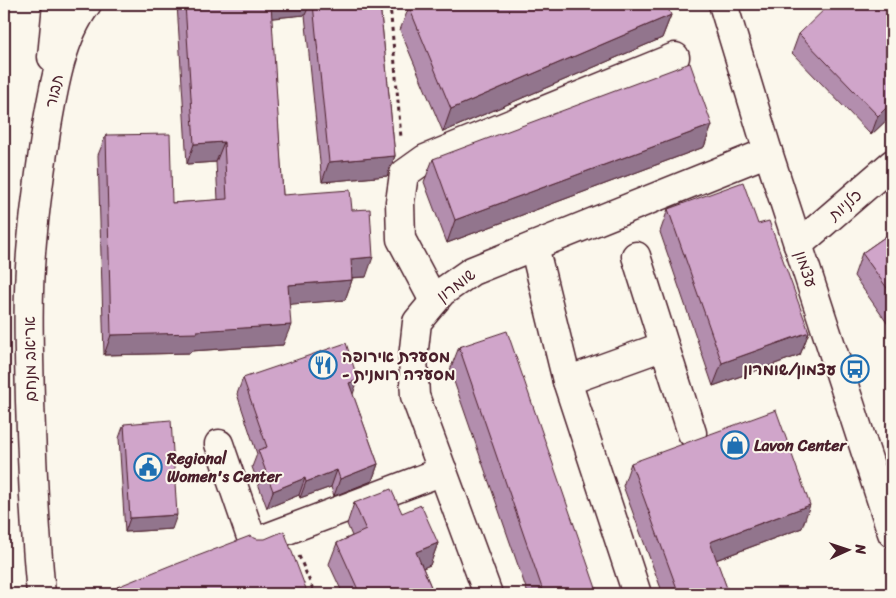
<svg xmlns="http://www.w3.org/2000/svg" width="896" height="598" font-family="Sriracha,'Playpen Sans Hebrew',sans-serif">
<rect width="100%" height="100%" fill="#fbf7ec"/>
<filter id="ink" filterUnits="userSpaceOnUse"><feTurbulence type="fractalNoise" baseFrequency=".02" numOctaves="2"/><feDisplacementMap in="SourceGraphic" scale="10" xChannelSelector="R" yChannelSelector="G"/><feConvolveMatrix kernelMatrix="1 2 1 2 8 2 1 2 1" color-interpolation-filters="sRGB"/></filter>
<g filter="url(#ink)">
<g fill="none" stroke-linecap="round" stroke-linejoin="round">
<g stroke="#4a1f2b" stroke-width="31">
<g id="minor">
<path d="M723 4 768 152 892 533"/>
<path d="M52 57 57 4"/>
<path d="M798 245 892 164"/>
<path d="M534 246 567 381 637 594"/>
<path d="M636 256 692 433"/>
<path d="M434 301 401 239 400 202 404 174 425 159 675 57"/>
<path d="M567 381 664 346"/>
<path d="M219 444 253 543 443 471"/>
<path d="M41 594C35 530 32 466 30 401 29 352 27 302 31 253 34 213 40 172 46 132 53 91 61 38 87 4"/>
<path d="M488 594 415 396 413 358 417 322 442 292 472 271 768 152"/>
</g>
</g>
<g stroke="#4a1f2b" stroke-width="3" stroke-dasharray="4 4" stroke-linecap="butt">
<path d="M390 4 401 138"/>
<path d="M299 556 315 594"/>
</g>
<use href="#minor" stroke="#fbf7ec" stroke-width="28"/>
</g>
<g fill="#b38eae" stroke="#4a1f2b">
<path d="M177 4H380L395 156 387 176 322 182 305 15 271 18 283 195 352 210 366 277 352 278V280L345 300 289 304 283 345 191 351 190 353 104 355 98 155 106 135 172 203 218 200 216 162 187 164Z"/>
<path d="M409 7 671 15 662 38 443 132 400 30Z"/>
<path d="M799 34 892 115 871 135 792 53Z"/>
<path d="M712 125 704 147 447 243 424 182 433 159Z"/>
<path d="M668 209 758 224 809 332 800 355 713 386 660 232Z"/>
<path d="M892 232V330L854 276 862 253Z"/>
<path d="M459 347 598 594H528L450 370Z"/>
<path d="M243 378 353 395 378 464 372 481 334 496 331 487 300 498 299 495 267 508 252 467 257 454 237 394Z"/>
<path d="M124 424 172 529 125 532 119 438Z"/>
<path d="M631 463 802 528 716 560 728 591 726 594H663L623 486Z"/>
<path d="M354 503 402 513 438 543 430 565 423 568 434 594H343L329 564 337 543 352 536 347 524Z"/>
<path d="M117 587 308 594H114Z"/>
</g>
<g fill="#92748d" stroke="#4a1f2b">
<path d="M268 4H310L305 15 263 19Z"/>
<path d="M671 15 662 38 443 132 451 109Z"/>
<path d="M892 102V115L871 135 878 116Z"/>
<path d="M712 125 704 147 447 243 455 220Z"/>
<path d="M224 142 216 162 187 164 194 144Z"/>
<path d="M395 156 387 176 322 182 329 162Z"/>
<path d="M373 257 366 277 343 278 351 259Z"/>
<path d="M352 280 345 300 281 305 288 285Z"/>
<path d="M291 325 283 345 191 351 190 353 104 355 111 335Z"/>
<path d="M809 332 800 355 713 386 722 363Z"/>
<path d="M358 380 352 397 349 383Z"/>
<path d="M378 464 372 481 334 496 340 479Z"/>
<path d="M337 470 331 487 300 498 306 482Z"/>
<path d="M305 478 299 495 267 508 273 491Z"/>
<path d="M810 505 802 528 702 565 710 542Z"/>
<path d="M177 515 172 529 125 532 130 518Z"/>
<path d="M438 543 430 565 408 574 416 552Z"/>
<path d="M728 591 726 594H718Z"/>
</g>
<g fill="#d0a5ca" stroke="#4a1f2b">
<path d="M185 4H271L283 195 350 190 352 210 370 209 373 257 351 259 352 280 288 285 291 325 197 331V333L111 335 106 135 170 134 172 203 227 199 224 142 194 144Z"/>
<path d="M313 4H380L395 156 329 162Z"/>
<path d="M416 4H666L671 15 451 109 409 7Z"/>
<path d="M830 4H892V102L878 116 799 34Z"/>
<path d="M690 63 712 125 455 220 433 159Z"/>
<path d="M743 182 758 224 769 221 809 332 722 363 668 209Z"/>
<path d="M892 232V295L862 253Z"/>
<path d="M507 331 598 594H544L459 347Z"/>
<path d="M346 343 358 380 349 383 378 464 340 479 337 470 306 482 305 478 273 491 258 450 267 447 243 378Z"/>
<path d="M776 410 810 505 710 542 728 591 718 594H679L631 463Z"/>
<path d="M171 420 177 515 130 518 124 424Z"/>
<path d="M391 489 402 513 421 505 438 543 416 552 434 594H360L337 543 366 530 354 503Z"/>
<path d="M284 531 308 594H120L117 587 174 564V565L250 536 257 539H265Z"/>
</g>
</g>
<defs>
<g id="restaurant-ring" transform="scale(1.4375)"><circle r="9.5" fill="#fbf7ec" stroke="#1f6fb2" stroke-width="1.5"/><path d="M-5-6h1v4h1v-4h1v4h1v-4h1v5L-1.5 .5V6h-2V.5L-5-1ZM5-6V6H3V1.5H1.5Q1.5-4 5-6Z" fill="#1f6fb2"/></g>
<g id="bus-ring" transform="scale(1.4375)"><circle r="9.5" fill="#fbf7ec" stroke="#1f6fb2" stroke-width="1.5"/><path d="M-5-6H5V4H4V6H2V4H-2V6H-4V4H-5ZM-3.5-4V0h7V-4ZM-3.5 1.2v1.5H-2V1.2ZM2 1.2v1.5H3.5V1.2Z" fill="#1f6fb2"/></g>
<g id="shop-ring" transform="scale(1.4375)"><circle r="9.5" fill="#fbf7ec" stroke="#1f6fb2" stroke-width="1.5"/><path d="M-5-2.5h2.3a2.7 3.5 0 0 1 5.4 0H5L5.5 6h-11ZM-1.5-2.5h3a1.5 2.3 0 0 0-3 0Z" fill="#1f6fb2"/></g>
<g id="civic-ring" transform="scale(1.4375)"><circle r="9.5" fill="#fbf7ec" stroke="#1f6fb2" stroke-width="1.5"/><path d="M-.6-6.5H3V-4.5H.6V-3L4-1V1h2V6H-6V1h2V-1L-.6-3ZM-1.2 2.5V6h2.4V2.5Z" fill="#1f6fb2"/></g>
</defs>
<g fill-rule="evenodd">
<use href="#restaurant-ring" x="323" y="365"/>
<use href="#bus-ring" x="855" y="369"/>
<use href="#shop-ring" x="735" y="445"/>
<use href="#civic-ring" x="148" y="467"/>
</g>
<g text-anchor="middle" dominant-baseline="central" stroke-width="4" stroke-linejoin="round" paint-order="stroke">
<g font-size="16" fill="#4a1f2b" stroke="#fbf7ec">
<text transform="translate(54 91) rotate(-77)">תבור</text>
<text transform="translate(845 205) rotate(-41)">כלניות</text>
<text transform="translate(806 269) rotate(72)">עצמון</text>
<text transform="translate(456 285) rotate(-37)">שומרון</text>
<text transform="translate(30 359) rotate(-91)">אריאב מנחם</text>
</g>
<g font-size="16" font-weight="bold" fill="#4a1f2b" stroke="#fbf7ec" text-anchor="start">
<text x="342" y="356">מסעדת אירופה<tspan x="342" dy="18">- מסעדה רומנית</tspan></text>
<text x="836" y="369" text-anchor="end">עצמון/שומרון</text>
<text x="754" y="445">Lavon Center</text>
<text x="167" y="458">Regional<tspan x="167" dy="18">Women's Center</tspan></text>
</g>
</g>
<rect width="896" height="598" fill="none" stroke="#fbf7ec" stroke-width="20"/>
<rect x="10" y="10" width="876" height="578" fill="none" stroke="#4a1f2b" stroke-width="2" filter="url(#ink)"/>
<g transform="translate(848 550) rotate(87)" stroke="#fbf7ec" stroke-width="4" paint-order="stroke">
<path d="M0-4L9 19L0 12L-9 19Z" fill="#4a1f2b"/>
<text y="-8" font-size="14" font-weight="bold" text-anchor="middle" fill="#4a1f2b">N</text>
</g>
</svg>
